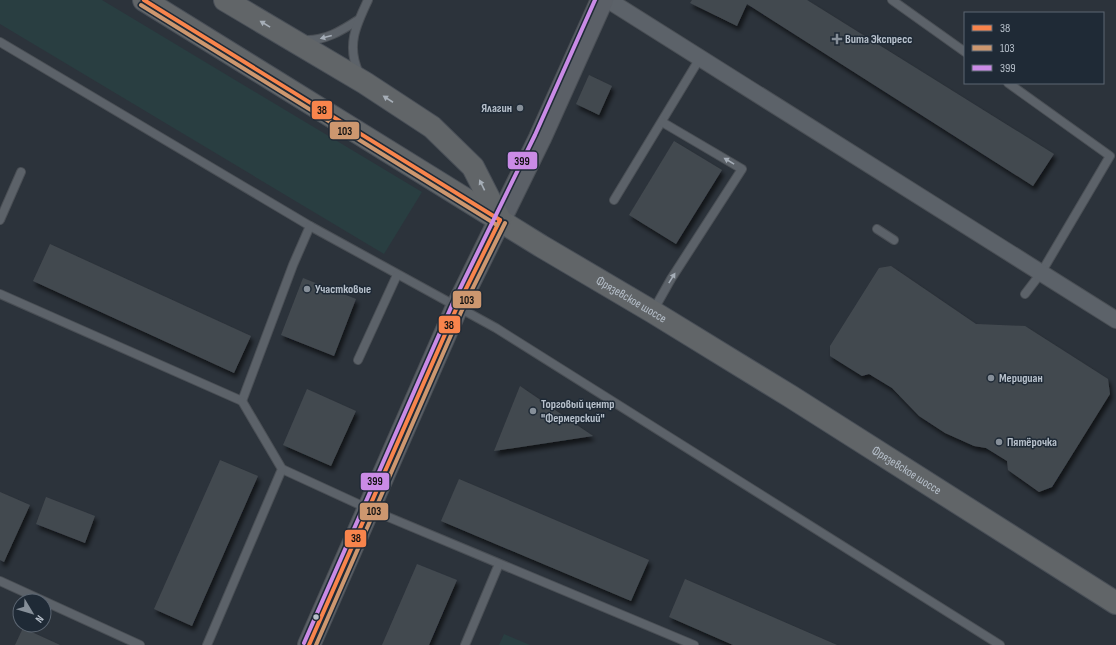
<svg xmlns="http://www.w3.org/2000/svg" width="1116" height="645" font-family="'Sofia Sans Condensed',sans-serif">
<defs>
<filter id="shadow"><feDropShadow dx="2.5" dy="4.5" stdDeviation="2" flood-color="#0009"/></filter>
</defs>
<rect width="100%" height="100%" fill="#2c333b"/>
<g fill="#293e41">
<path d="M0 0H102L422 192 384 254 0 24Z"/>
<path d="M504 634 530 645H499Z"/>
</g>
<g fill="#43494f" filter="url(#shadow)">
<path d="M692 0H807L1054 154 1033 186 747 4 737 26 690 3Z"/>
<path d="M589 75 612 86 599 115 576 104Z"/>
<path d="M674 141 722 170 676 244 629 215Z"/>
<path d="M50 244 251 336 234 373 33 281Z"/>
<path d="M891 266 976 324 1025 326 1108 379 1110 394 1052 487 1039 492 1008 470 1007 461 986 448 974 446 945 433 919 416 892 388 869 374 862 376 830 356V346L879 268Z"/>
<path d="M303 278 356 299 334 356 281 335Z"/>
<path d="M520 386 593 436 494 451Z"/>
<path d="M307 389 356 411 331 466 283 445Z"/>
<path d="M220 460 258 476 192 626 154 609Z"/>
<path d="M459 479 649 560 631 601 441 521Z"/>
<path d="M0 492 30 505 4 562 0 560Z"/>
<path d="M46 497 95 516 85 543 36 524Z"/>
<path d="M417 564 457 580 429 645H382Z"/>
<path d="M685 579 837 645H733L669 617Z"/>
<path d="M23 628 60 645H15Z"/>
</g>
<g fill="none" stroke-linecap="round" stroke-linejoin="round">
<g stroke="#4a4f55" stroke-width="10">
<g id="lane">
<path d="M892 0 965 52"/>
<path d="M304 40C325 41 341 31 358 20"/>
<path d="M0 42 310 226 496 328 1000 645"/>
<path d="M359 73C346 46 356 25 368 0"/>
<path d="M1008 83 1110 156 1041 273 1025 294"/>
<path d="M614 200 700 58"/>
<path d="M0 220 21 172"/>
<path d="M877 229 894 240"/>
<path d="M0 294 242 401 293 265 310 226"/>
<path d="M653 311 671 279 742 169 662 122"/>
<path d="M358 360 397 275"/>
<path d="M282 469 369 509 694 645"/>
<path d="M0 581 140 645"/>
<path d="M207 645 282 469 242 401"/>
<path d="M465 645 499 564"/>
</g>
</g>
<g stroke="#4a4f55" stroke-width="18">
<path id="street" d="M608 0 1116 320"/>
</g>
<g stroke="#4a4f55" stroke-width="24">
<path id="secondary" d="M309 645 457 307 540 138 602 0"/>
</g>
<g stroke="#494f57" stroke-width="24">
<g id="highway">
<path id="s1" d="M144 0 541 246 653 312 790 396 1116 603"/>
<path d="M225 0 365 83 432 127 473 167 500 220"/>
</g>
</g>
<use href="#lane" stroke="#5c6269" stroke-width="8"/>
<use href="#street" stroke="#5c6269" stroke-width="16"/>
<use href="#secondary" stroke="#5b6067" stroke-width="22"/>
<use href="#highway" stroke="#616568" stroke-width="22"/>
<g stroke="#1f2a36" stroke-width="7">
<g id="bus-1">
<path d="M144 0 500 220"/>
<path d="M309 645 457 307 500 220"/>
</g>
</g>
<g stroke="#1f2a36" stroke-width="7">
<g id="bus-2">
<path d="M141 5 497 225"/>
<path d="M316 645 462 310 505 223"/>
</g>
</g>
<g stroke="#1f2a36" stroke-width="7">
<path id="bus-3" d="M304 643 452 305 535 135 595 0"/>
</g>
<use href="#bus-1" stroke="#f8844c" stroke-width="4"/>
<use href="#bus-2" stroke="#cd976f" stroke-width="4"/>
<use href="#bus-3" stroke="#ca8be6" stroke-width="4"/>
</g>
<defs><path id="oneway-solid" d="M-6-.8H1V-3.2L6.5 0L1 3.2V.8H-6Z"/></defs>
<g fill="#a6aeb7">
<use href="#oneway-solid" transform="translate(265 24) rotate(-149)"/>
<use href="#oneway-solid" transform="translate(388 99) rotate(-147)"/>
<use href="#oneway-solid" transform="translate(482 185) rotate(-116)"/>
</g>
<g fill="#a5adb7">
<use href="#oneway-solid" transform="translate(326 37) rotate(165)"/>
<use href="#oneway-solid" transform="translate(729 161) rotate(-149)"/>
<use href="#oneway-solid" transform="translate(672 278) rotate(-58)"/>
</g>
<g fill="#868f99" stroke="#1f2a36" stroke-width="1.5">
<path d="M835 33h4v4h4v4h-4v4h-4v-4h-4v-4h4z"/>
<circle cx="520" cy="108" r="4"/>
<circle cx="307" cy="289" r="4"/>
<circle cx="991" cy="378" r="4"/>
<circle cx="533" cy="411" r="4"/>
<circle cx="999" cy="442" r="4"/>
</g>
<circle fill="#b7c0cb" stroke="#1f2a36" stroke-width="1.5" cx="316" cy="617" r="3.5"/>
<g text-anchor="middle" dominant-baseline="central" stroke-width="3" stroke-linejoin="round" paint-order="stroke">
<g font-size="12" font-weight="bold" fill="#b7c0cb" stroke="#1f2a36" text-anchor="start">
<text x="845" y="39">Вита Экспресс</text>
<text x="512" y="108" text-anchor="end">Ялагин</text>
<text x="315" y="289">Участковые</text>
<text x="999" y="378">Меридиан</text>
<text x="541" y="404">Торговый центр<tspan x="541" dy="14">"Фермерский"</tspan></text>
<text x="1007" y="442">Пятёрочка</text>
</g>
<g font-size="12" fill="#b7c0cb" stroke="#1f2a36">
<text stroke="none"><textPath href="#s1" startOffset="572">Фрязевское шоссе</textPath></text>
<text stroke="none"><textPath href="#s1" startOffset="896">Фрязевское шоссе</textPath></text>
</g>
</g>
<g stroke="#1f2a36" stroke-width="1.5">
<rect x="311" y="100" width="22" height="20" rx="4" fill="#f8844c"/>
<rect x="329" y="121" width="31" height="19" rx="4" fill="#cd976f"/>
<rect x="507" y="151" width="31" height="19" rx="4" fill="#ca8be6"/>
<rect x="452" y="290" width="30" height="19" rx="4" fill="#cd976f"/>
<rect x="438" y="315" width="23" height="19" rx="4" fill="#f8844c"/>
<rect x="360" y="472" width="30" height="19" rx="4" fill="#ca8be6"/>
<rect x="359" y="502" width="30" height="19" rx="4" fill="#cd976f"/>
<rect x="344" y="529" width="23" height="19" rx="4" fill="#f8844c"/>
</g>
<g font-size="11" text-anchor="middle" font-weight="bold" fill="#111">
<text x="322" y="114">38</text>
<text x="345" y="135">103</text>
<text x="522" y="165">399</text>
<text x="467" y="304">103</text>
<text x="449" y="329">38</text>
<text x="375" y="485">399</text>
<text x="374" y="515">103</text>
<text x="356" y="542">38</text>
</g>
<rect x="964" y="12" width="140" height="72" fill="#1f2a36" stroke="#5c6672"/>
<rect x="972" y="25" width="20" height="6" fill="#f8844c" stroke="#5c6672"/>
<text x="1000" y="32" font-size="12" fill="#b7c0cb">38</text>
<rect x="972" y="45" width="20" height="6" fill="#cd976f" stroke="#5c6672"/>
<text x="1000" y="52" font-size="12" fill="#b7c0cb">103</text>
<rect x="972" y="65" width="20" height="6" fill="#ca8be6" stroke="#5c6672"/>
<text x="1000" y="72" font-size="12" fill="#b7c0cb">399</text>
<g transform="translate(32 613) rotate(128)"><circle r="19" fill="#1f2a36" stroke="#5c6672"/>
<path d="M0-3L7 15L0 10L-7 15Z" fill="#868f99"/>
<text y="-6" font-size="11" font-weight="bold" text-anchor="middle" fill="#b7c0cb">N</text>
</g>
</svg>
